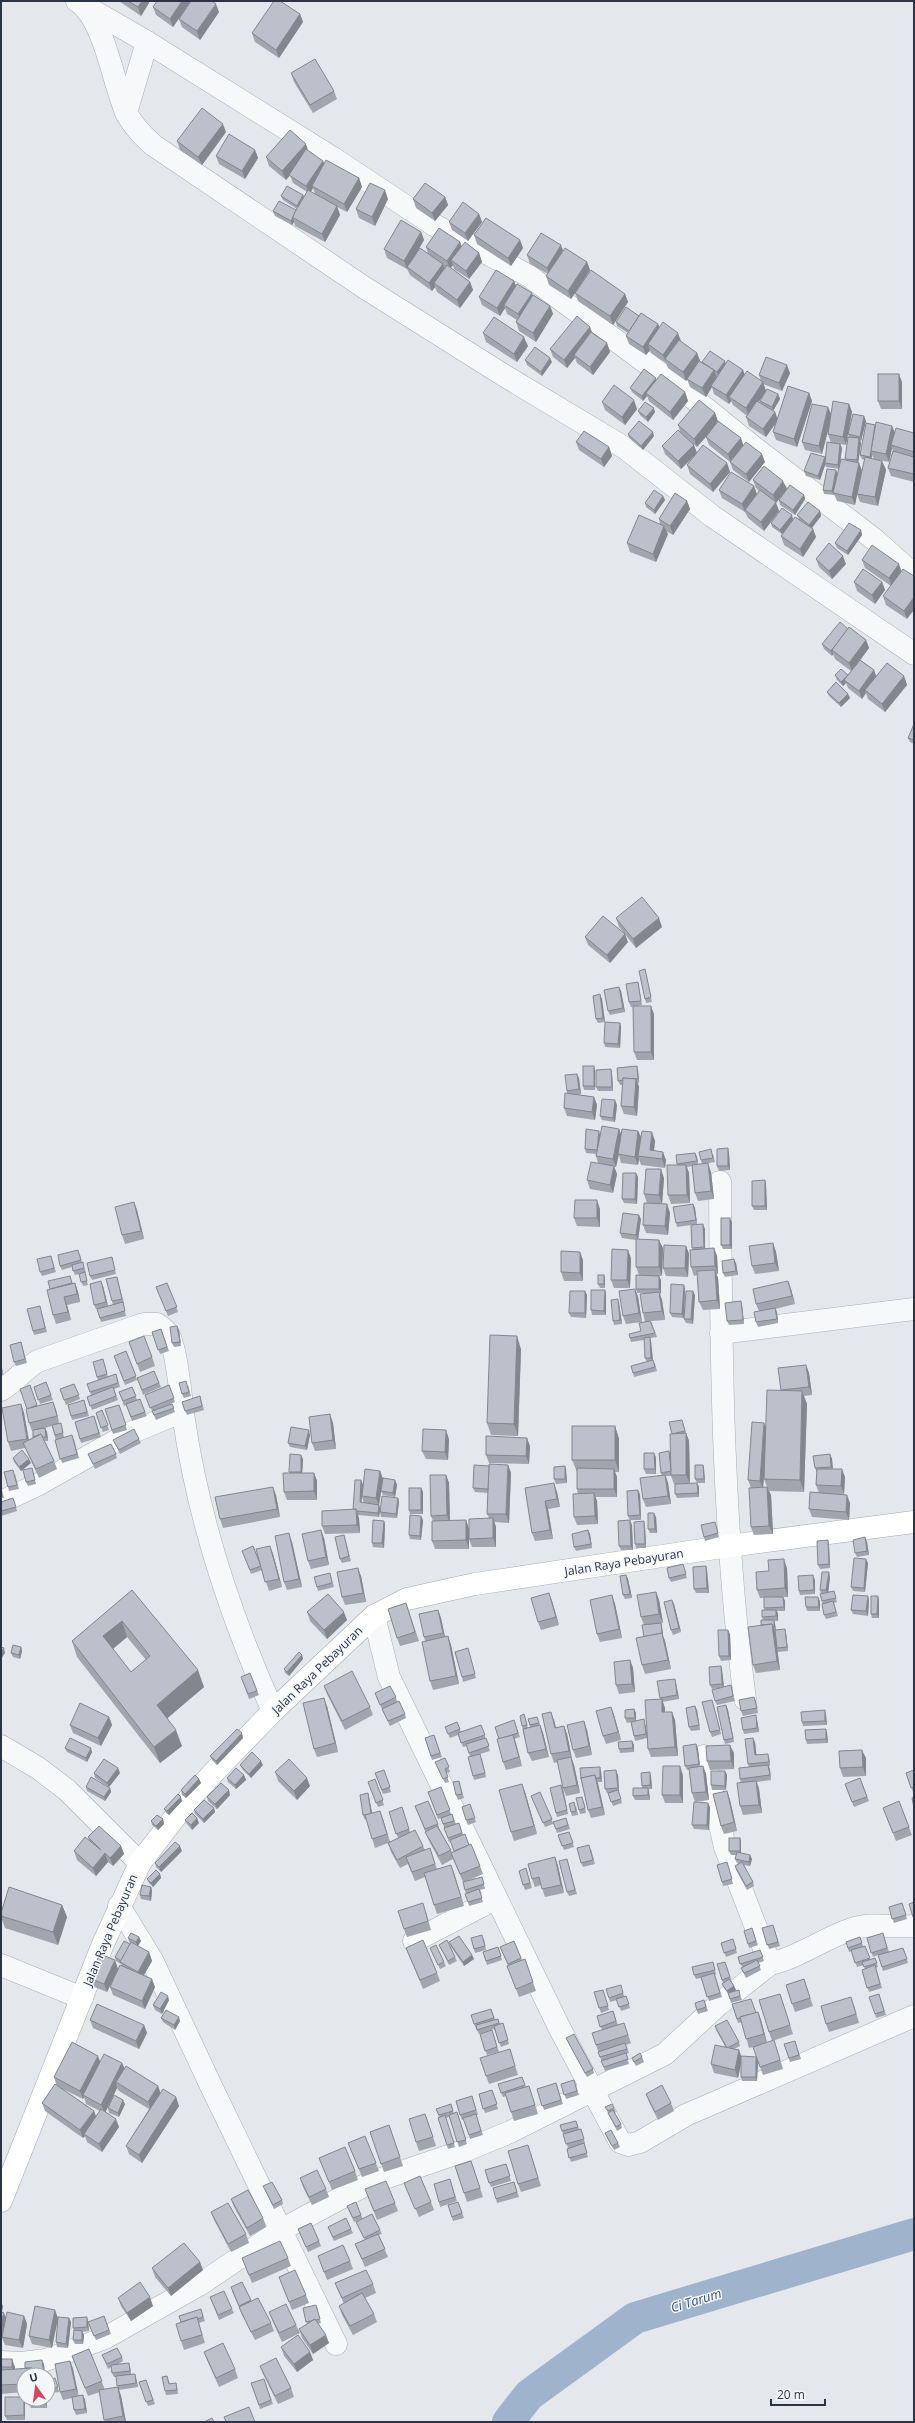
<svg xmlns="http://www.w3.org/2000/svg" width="915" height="2423" font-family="'Open Sans',sans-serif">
<rect width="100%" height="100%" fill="#e4e7ec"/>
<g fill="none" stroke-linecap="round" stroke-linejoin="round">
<path stroke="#9fb4cc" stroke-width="32" d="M508 2422 529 2395 635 2318 914 2234"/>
<g stroke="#a9aeb7" stroke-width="23">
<g id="minor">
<path d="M77 1C104 17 113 83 126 112 132 125 142 135 153 145L365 288 505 376 625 448 712 516 914 654"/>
<path d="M85 6 147 42 333 158 434 225 529 276 684 391 756 449 875 540 914 575"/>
<path d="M126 113 147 42"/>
<path d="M720 1182C721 1355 722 1528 745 1699"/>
<path d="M721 1333 914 1309"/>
<path d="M1 1390C15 1382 23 1370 38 1361L132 1328 144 1324H157C161 1327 166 1330 168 1334 177 1347 181 1402 184 1420 199 1522 231 1618 273 1711"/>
<path d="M1 1502 39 1484 128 1434 183 1411"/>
<path d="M374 1616 389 1677 559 2027 620 2142 629 2145 640 2142 686 2115 914 2016"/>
<path d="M1 1746 38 1768 67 1790 140 1863"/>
<path d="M704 1756 725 1847 770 1964C800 1957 824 1938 852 1929 872 1922 894 1928 914 1926"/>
<path d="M119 1906 152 1960 212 2088 336 2344"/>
<path d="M414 1941 495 1899"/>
<path d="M1 1965 82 1998"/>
<path d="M1 2362 22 2363 46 2360 105 2338 199 2285 281 2230 367 2184 469 2149 510 2132 665 2054 718 2005 770 1964"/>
</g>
</g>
<g stroke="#a3abb8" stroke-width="23">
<path id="major" d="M1 2201 103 1944 140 1863 188 1800 217 1769 273 1711 374 1616 407 1599 475 1584 729 1546 914 1522"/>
</g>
<use href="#minor" stroke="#f7f8fa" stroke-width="22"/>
<use href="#major" stroke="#fff" stroke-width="22"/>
</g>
<g fill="#a1a5ae" fill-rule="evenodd">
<path d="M119 1H148L149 3 141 16Z"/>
<path d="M157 1H191L173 27 156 15 153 7Z"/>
<path d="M219 12 200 40 182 27 179 19Z"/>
<path d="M300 14 303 22 279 58 255 42 252 33Z"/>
<path d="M291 73 334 91 337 99 313 113 294 82Z"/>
<path d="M226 132 202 165 180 150 177 141Z"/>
<path d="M255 150 258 158 245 179 219 164 216 156Z"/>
<path d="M309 151 323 161 324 164 359 178 362 187 347 212 337 207 340 215 325 242 295 226 294 222 292 225 275 216 273 211 296 210 297 209 283 200 281 196 303 195 304 197 307 192 293 183 290 175 286 180 269 166 266 157ZM313 188 315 194 311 192Z"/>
<path d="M445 197 448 205 435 221 416 208 413 199Z"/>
<path d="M388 199 375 226 359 218 356 209Z"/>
<path d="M479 214 482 222 468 241 452 230 449 222Z"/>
<path d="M421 232 424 240 416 253 428 254 426 247 460 242 462 247 479 253 482 262 469 279 454 269 453 265 451 268 470 282 473 290 460 308 437 292 435 287 432 291 410 275 407 269 387 258 384 249Z"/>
<path d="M474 235 520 240 523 248 511 266 477 244Z"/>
<path d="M563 251 587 262 590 270 571 299 549 285 546 276 548 274 530 264 527 255Z"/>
<path d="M514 281 516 286 550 306 553 314 536 342 519 331 516 322 517 320 507 314 505 308 500 316 482 305 479 297Z"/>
<path d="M575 293 625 294 628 302 613 325 578 301Z"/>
<path d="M639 316 658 324 660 327 681 341V342L697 353 700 361 703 363 702 362 726 364 743 370 744 375 761 381 759 375 790 373 782 391 763 384 766 391 759 401 761 403 760 401 778 394 780 399 773 411 775 412 777 419 809 393 812 401 797 447 776 440 773 432 775 423 766 437 749 426 746 417 747 416 733 405 731 401 729 404 714 394 712 387 706 397 690 387 687 379 686 381 668 368 666 363 651 353 650 350 646 355 629 344 626 336 628 333 617 326 616 322Z"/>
<path d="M590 327 592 332 607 343 610 352 593 375 577 363 575 358 567 368 553 357 550 349Z"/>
<path d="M483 333 528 346 517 362 486 342Z"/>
<path d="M525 360 552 362 542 376 527 365Z"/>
<path d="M656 380 685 392 688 401 673 420 649 401 647 396 643 401 632 392 630 388Z"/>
<path d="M902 382V409H881L878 401Z"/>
<path d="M602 402 637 409 625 425 605 410Z"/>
<path d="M849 404 852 412 846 445 840 444 842 448 840 464 846 460 845 459 849 437 848 434 866 421 861 441H860L861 443 858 463H859L862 471 865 460 862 459 860 455 876 426H892L895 433H914V482L891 476 888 468 893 451 892 448 889 462 874 459 872 455 871 459 882 461 886 470 878 506 860 502 857 494 855 505 837 501 834 494V495L824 494 823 490 838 474 839 469 826 467 825 465 820 480 806 476 804 471 825 457 831 443 828 434 829 425 822 454 805 450 802 442 831 414Z"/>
<path d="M638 411 655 412 648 422 640 415Z"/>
<path d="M715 413 718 421 743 445 765 462 749 482 733 470 730 462 709 445 706 437 697 447 692 443 697 453 727 463 730 472 713 492 690 474 687 465 696 454 681 469 665 454 662 446 680 431 678 425Z"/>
<path d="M628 434 654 436 643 450 629 438Z"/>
<path d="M576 442 609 447 612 456 604 467 579 450Z"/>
<path d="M753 480 787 489 776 503 779 511 764 531 748 518 745 512 722 498 719 490 754 486 757 494 759 491 756 488Z"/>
<path d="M804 495 805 499 795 515 780 505 779 500Z"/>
<path d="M663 496 665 500 655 514 646 507 645 503Z"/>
<path d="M687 501 690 509 673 535 666 531 668 534 656 562 630 552 627 543 660 524 659 519Z"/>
<path d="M820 511 821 516 812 528 813 529 816 537 803 557 784 545 781 536 791 522 782 534 772 527 771 523 793 519H799L797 515Z"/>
<path d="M861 530 862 535 848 555 837 548 835 543Z"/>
<path d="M816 559 846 564 832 579 819 567Z"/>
<path d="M862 560 899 564 901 571 907 619 886 605 883 596 891 586 865 568Z"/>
<path d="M854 582H882L885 590 875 604 857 591Z"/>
<path d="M848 629 866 640 869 648 860 660 874 670 876 676H904L907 685 885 712 868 699 866 693 862 699 848 688 846 683 843 686 837 680 835 675 848 676 851 671 835 659 833 654 832 656 824 649 822 644Z"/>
<path d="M827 692 848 694 850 698 841 707 829 696Z"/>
<path d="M914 725V744L910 742 908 738Z"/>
<path d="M616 918 662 927 636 948 619 927Z"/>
<path d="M585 937 628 942 610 963 588 945Z"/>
<path d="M645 969 646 974 652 1002 646 1003 645 999Z"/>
<path d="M619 987 621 991 625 1012 610 1015 608 1011Z"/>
<path d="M639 987 642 1005 631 1007 629 1002Z"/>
<path d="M602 999 605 1022 598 1023 596 1019Z"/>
<path d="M654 1014V1060H637L634 1052Z"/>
<path d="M620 1023 621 1027 620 1048 605 1047 604 1043Z"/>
<path d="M595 1070V1090H584L583 1086Z"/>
<path d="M638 1070 639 1083H638L639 1087 637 1116 624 1114 621 1106 623 1085H620L618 1081Z"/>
<path d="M612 1073 613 1091H598L596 1087Z"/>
<path d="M579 1078 581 1094H576L594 1097 597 1105 595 1120 567 1116 564 1108 567 1093V1091Z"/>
<path d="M617 1105 615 1122 602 1120 600 1116Z"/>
<path d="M619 1129 621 1134 638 1131 641 1137 655 1141 654 1151 666 1160 665 1168 641 1165 639 1159 638 1165 621 1163 619 1155 616 1167H614L617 1174 613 1193 590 1189 587 1180 598 1163 596 1156V1154L586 1153 585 1149 600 1134Z"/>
<path d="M695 1153 697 1157 698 1165 711 1172 714 1199 698 1201 695 1193 692 1166 687 1167 689 1173 690 1203 671 1204 668 1195 677 1165V1164Z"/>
<path d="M729 1153 730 1170 719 1171 717 1166Z"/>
<path d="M713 1154 715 1162 702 1164 701 1160Z"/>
<path d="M638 1177 637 1204 624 1203 622 1199Z"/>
<path d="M664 1178 662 1204 647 1203 644 1194Z"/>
<path d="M765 1180 766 1185 767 1210H754L752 1206Z"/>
<path d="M134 1202 137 1210 144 1239 125 1244 122 1235Z"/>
<path d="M667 1204 670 1213 668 1235 646 1233 643 1225Z"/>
<path d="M693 1204 695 1208 697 1224 693 1225 705 1229V1249L714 1248 717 1256 718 1274H716L718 1278 720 1309 703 1310 699 1302 697 1275 694 1276 691 1267 693 1250 692 1248 691 1225 677 1227 676 1223Z"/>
<path d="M600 1209V1227L577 1226 574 1218Z"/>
<path d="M641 1219 638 1239 663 1248 662 1276H657L661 1280V1294L660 1293 662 1300 665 1320 651 1321 657 1337 650 1338 651 1341 653 1360 655 1364 657 1371 634 1377 633 1373 647 1362 645 1358 644 1340 631 1342 630 1338 641 1331 645 1322 643 1313 645 1293H637L636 1289 639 1275 636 1267V1240L622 1238 620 1233Z"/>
<path d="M732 1222V1249H723L721 1245Z"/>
<path d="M773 1243 776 1252 779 1271 755 1274 752 1266Z"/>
<path d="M686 1246 689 1254 688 1277 666 1276 663 1268Z"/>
<path d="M80 1255 82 1263 84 1267 86 1272 85 1273 88 1285 83 1286 79 1274 75 1275 72 1267 62 1270 60 1266Z"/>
<path d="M51 1256 56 1272 42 1276 40 1272Z"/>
<path d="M112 1257 116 1274 92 1280 90 1276Z"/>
<path d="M631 1258 630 1288H614L611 1280Z"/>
<path d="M583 1260V1281H564L561 1272Z"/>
<path d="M736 1263 738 1275 725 1277 723 1273Z"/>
<path d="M604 1275 605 1279V1288H600L598 1284Z"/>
<path d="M70 1276 72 1284 75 1283 78 1292 80 1302 67 1305 71 1320 56 1324 53 1315 50 1290Z"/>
<path d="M118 1281 124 1303H123L126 1316 101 1322 97 1309H96L94 1305 103 1286 108 1306 113 1305 112 1301Z"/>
<path d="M788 1281 791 1289 795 1304 775 1309 777 1312 778 1323 758 1327 756 1322 759 1311 756 1304Z"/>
<path d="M167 1283 178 1312 168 1316 156 1287Z"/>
<path d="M635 1289 638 1297 642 1322 626 1324 623 1316Z"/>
<path d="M685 1289 684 1318 672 1317 670 1313Z"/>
<path d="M605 1290 606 1294V1315H592L591 1310Z"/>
<path d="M585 1291 587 1295 586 1318 571 1317 569 1313Z"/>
<path d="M695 1295 693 1324 686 1323 684 1319Z"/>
<path d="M619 1303 622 1324 614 1325 613 1321Z"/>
<path d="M742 1305 744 1324 729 1325 727 1321Z"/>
<path d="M41 1310 47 1332 34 1335 33 1331Z"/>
<path d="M177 1326 179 1330 181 1346 174 1347 172 1343Z"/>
<path d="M161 1329 169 1351 160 1354 152 1332Z"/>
<path d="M21 1342 27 1363 16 1366 14 1362Z"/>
<path d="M129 1342 152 1357 155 1366 140 1372Z"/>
<path d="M521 1349 518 1436 491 1435 487 1423Z"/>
<path d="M126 1351 137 1380 125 1385 114 1356Z"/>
<path d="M1 1361 3 1375H1Z"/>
<path d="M104 1363 108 1377 116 1374 120 1387 114 1389 118 1400 92 1410 87 1397 91 1395 90 1392 98 1380 97 1377Z"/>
<path d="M806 1365 809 1373 812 1395 804 1396 807 1404 804 1492 769 1491 771 1495 773 1534 754 1535 751 1527V1488L748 1480 764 1423 765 1427 781 1391ZM764 1477V1479L767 1487H763Z"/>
<path d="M154 1371 161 1387 143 1395 137 1378Z"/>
<path d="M46 1382 53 1400 40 1404 34 1387Z"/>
<path d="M74 1384 80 1399 66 1405 60 1389Z"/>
<path d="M30 1385 37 1406 53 1402 56 1410 59 1424 62 1428 64 1437 74 1439 79 1458 62 1463 52 1426 45 1428 47 1432 48 1441H45L54 1461 57 1469 39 1478 25 1448 11 1451 8 1442 21 1404 24 1413 29 1440 33 1437V1431H32L29 1423 27 1409Z"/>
<path d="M169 1385 175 1402 171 1404H172L175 1412 156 1420 145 1395Z"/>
<path d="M188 1385 191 1396 184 1398 182 1394Z"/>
<path d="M132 1387 137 1400 145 1412 147 1416 132 1421 126 1405 124 1406 119 1392Z"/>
<path d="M200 1396 204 1410 187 1415 182 1402Z"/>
<path d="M84 1400 89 1416 72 1420 71 1416Z"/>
<path d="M119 1405 127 1430 113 1434 105 1409Z"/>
<path d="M102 1410 109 1430 103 1432 96 1413Z"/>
<path d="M94 1416 101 1437 81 1443 75 1422Z"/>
<path d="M682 1420 686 1433 689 1441 690 1483 674 1484 671 1476H666L668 1483 671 1504 646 1507 643 1499 662 1475 661 1473 669 1451 671 1456 672 1434Z"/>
<path d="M333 1423 336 1449 315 1451 312 1443Z"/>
<path d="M615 1426 619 1439V1472H615L617 1477V1497H595L597 1501 598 1524 577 1525 574 1517 578 1494 577 1489V1472L572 1460Z"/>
<path d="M310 1435 307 1450 290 1447 288 1443Z"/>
<path d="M139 1439 141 1443 120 1454 113 1440Z"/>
<path d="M449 1439 448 1460 426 1459 422 1451Z"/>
<path d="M530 1446 529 1464 489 1463 486 1455Z"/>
<path d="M88 1454H116L117 1458 95 1469Z"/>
<path d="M830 1454 832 1459 833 1469 845 1477 844 1494H826L850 1503 849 1520 812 1517 809 1509 819 1493 816 1485 817 1473 815 1468Z"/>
<path d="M656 1457V1474H646L644 1469Z"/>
<path d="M13 1458 31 1463 21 1471 14 1462Z"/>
<path d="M303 1459 302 1473H314L317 1481V1500H287L284 1492 289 1473V1472Z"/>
<path d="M508 1465 511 1473 509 1523 494 1522 496 1527V1547H472L469 1539 489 1518 487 1514 488 1493 475 1492 473 1488 489 1466Z"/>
<path d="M703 1465 704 1469 705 1483H697L699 1487V1497L677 1498 675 1494 697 1483 695 1479Z"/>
<path d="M565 1466 566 1470 567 1483 556 1484 554 1479Z"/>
<path d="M380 1471 383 1479 379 1505 380 1509 398 1498 399 1502 397 1518 381 1517 380 1512 379 1517 358 1515 359 1518 360 1533 325 1534 322 1526 353 1510 361 1480 363 1485 362 1489ZM362 1497 364 1503H361Z"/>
<path d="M33 1472 36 1484 28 1486 26 1482Z"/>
<path d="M15 1474 19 1489 9 1491 8 1487Z"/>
<path d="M446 1475 449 1483 450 1521 466 1520 469 1529V1549H435L432 1541 433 1521 431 1516Z"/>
<path d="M395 1480 397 1485 395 1497 383 1495 381 1491Z"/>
<path d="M1 1486 4 1498H1Z"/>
<path d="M421 1488 423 1492V1514H410L409 1510Z"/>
<path d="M525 1488 557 1492 560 1507 548 1509 553 1539 535 1541 532 1533Z"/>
<path d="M640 1494 641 1520H630L628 1516Z"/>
<path d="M276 1495 280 1517 223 1528 220 1519Z"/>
<path d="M13 1498 17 1511 1 1516V1502Z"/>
<path d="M656 1517 657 1533H650L648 1529Z"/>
<path d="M423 1520 421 1540 410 1539 409 1535Z"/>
<path d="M384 1521 385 1525 384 1548 373 1547 372 1543Z"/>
<path d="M715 1522 719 1537 705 1541 704 1537Z"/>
<path d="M632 1525 633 1550H621L619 1546Z"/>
<path d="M645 1526 646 1548H636L635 1544Z"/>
<path d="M588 1530 590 1534 592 1548 576 1551 574 1547Z"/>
<path d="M344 1535 351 1561 342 1563 340 1559Z"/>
<path d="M324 1538 329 1565 311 1569 308 1561Z"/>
<path d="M828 1540 829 1545 830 1568 820 1569 818 1565Z"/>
<path d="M292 1542 302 1587 287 1590 284 1582Z"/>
<path d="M867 1542 869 1555 857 1557 855 1553Z"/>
<path d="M253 1546 261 1568 270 1546 273 1554 282 1587 269 1591 262 1570 251 1574 242 1551Z"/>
<path d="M868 1563 865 1592 853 1591 851 1587Z"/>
<path d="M683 1564 687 1578 671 1582 669 1578Z"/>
<path d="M706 1566 707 1570 709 1593H696L694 1589Z"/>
<path d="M787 1568 788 1597H783L785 1601V1611H777L778 1614V1621H774L775 1624 776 1630 786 1633 788 1651 778 1652 777 1648 780 1670 756 1673 753 1665 761 1625 763 1620 762 1617 765 1610 764 1608V1598H760L757 1590 769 1571Z"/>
<path d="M330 1573 334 1587 318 1591 317 1587Z"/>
<path d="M626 1575 628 1579 632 1598 625 1599 623 1595Z"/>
<path d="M361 1576 366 1602 345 1605 342 1597Z"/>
<path d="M830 1577 828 1592 834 1591 837 1602 834 1603 838 1616 826 1619 824 1615 821 1594 820 1590Z"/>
<path d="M815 1580V1594L800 1595 799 1591Z"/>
<path d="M132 1590 204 1687 167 1718 182 1746 160 1763 77 1657 72 1641ZM127 1637 146 1660 131 1672 113 1649Z"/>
<path d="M656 1592 659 1600 663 1623H661L662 1627 663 1636 665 1641 671 1669 645 1674 642 1665 644 1637V1625L641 1617Z"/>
<path d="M612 1595 615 1604 622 1638 600 1642 597 1634Z"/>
<path d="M869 1600 868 1616 853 1614 851 1610Z"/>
<path d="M879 1600V1618H872L871 1614Z"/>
<path d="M552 1601 559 1625 541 1630 538 1622Z"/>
<path d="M820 1601V1611H807L806 1607Z"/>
<path d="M406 1603 419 1641 400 1646 397 1638Z"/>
<path d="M674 1604 681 1632 673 1635 671 1630Z"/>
<path d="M438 1610 441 1618 445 1637 448 1636 451 1645 459 1684 433 1690 430 1681 425 1641 424 1637Z"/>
<path d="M307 1612 347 1620 327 1639 310 1621Z"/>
<path d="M730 1634 731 1660 721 1661 719 1656Z"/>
<path d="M21 1647 22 1651 20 1659 13 1657 11 1653Z"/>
<path d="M468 1648 476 1678 463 1682 462 1677Z"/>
<path d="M302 1655 303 1659 289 1676 285 1673 284 1669Z"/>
<path d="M630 1660 633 1668 635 1692 619 1694 616 1685Z"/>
<path d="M721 1666 722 1670 724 1687 732 1690 735 1701 717 1705 715 1701 720 1688 712 1689 710 1685Z"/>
<path d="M250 1673 259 1695 249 1699 241 1677Z"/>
<path d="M676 1683 679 1699 662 1702 665 1708V1712H672L675 1720 678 1756 651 1757 648 1749 647 1738 635 1741 634 1736 631 1722 627 1723 625 1718 634 1709 636 1713V1721L644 1719 645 1724 647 1733 660 1699V1698Z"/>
<path d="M324 1686 370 1707 373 1715 345 1730 327 1694Z"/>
<path d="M375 1693 396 1697 397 1702 382 1709Z"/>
<path d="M754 1697 756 1701 758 1713 743 1716 741 1711Z"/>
<path d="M713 1704 721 1734 712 1737 710 1732Z"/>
<path d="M726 1705 728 1710 734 1742 725 1744 724 1740Z"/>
<path d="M327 1706 338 1752 317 1757 314 1749Z"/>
<path d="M611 1707 614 1715 621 1740 606 1744 603 1736Z"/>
<path d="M382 1709 405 1714 406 1718 390 1726Z"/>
<path d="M697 1710 700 1730 691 1731 689 1727Z"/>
<path d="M524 1714 528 1728 530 1727 528 1719 537 1717 543 1733 549 1757 532 1761 528 1753 522 1726Z"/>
<path d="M826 1715 827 1725 803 1726 802 1722Z"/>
<path d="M109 1717 112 1725 101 1746 73 1733 70 1725Z"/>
<path d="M514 1720 520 1737 514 1739 522 1766 506 1770 503 1762 499 1739Z"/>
<path d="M554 1720 556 1728 564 1726 567 1734 572 1759 574 1765 580 1793 566 1796 563 1788 558 1762 554 1763 551 1754Z"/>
<path d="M757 1720 759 1732 744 1734 743 1730Z"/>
<path d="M457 1722 461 1732 481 1725 490 1751 477 1755 482 1759 486 1777 474 1780 473 1776 470 1757 467 1746 463 1747 458 1735 450 1738 445 1727Z"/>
<path d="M587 1730 592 1755 576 1758 573 1750Z"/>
<path d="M827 1733 828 1743 807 1744 806 1740Z"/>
<path d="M434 1735 442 1757 432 1760 425 1738Z"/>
<path d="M243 1738 217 1765 212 1760 210 1756Z"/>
<path d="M632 1741 634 1745V1752L620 1753 619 1749Z"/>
<path d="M755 1742 756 1755 769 1758 770 1766H769L771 1780 757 1782 759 1789 762 1813 743 1815 740 1806 741 1782 740 1779 749 1767 748 1764Z"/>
<path d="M696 1744 698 1749 700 1766H703L706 1774 709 1800 695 1802 692 1793 689 1770H687L685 1766Z"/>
<path d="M65 1748 92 1752 87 1762 67 1752Z"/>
<path d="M734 1753V1769L710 1770 707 1761Z"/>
<path d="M445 1758 450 1772 446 1773 449 1782 445 1783 435 1762Z"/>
<path d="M866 1758V1776L843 1777 840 1768Z"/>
<path d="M240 1765H263L251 1778 242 1769Z"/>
<path d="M384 1770 391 1792 383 1794 375 1773Z"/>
<path d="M914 1770V1792H913L906 1773Z"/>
<path d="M601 1771 602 1782H597L605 1815 591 1818 588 1810 581 1779Z"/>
<path d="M725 1771 727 1775 726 1790H712L711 1785Z"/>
<path d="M275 1772 310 1786 297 1800 278 1781Z"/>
<path d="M94 1773H120L109 1787 95 1778Z"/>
<path d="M244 1775 246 1780 236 1789 228 1782 227 1778Z"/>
<path d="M618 1775 619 1792 622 1803 613 1806 608 1793H610H607L605 1789Z"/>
<path d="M683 1775V1803H665L662 1795Z"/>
<path d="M651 1776 652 1789H649V1792L650 1800H635L633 1796 642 1788V1786Z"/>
<path d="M860 1778 869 1801 854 1807 845 1784Z"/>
<path d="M199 1779 201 1783 186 1798 182 1795 181 1790Z"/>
<path d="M375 1779 384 1805 378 1807 368 1782Z"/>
<path d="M459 1781 464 1798 458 1800 456 1795Z"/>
<path d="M86 1787 110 1788 111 1792 105 1801 87 1791Z"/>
<path d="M441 1787 451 1814H452L456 1824 459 1823 463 1835 469 1845 480 1866 483 1874 467 1881 482 1877 485 1889 479 1890 483 1902 469 1906 463 1882 453 1859 442 1865 429 1841 415 1806 438 1824 439 1828 452 1852 455 1851 451 1841 449 1842 441 1818 438 1819 428 1792Z"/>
<path d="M563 1789 568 1814 557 1817 556 1813Z"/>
<path d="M727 1791 730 1800 737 1831 724 1834 721 1826Z"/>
<path d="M525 1792 537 1834 514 1841 511 1832Z"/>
<path d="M230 1795 217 1809 208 1801 207 1797Z"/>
<path d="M369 1797 372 1813 383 1819 390 1842 402 1836 398 1838 389 1812 402 1807 410 1832 423 1846 425 1850 430 1848 437 1869 454 1873 464 1906 437 1914 425 1877 415 1881 408 1864 400 1868 391 1852 388 1843 375 1848 366 1819 365 1820 363 1815Z"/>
<path d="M533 1800 552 1819 553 1824 545 1827Z"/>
<path d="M182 1801 169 1815 166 1813 164 1809Z"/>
<path d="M584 1801 586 1813 580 1814 579 1810Z"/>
<path d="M899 1801 912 1835 896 1841 883 1808Z"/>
<path d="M470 1804 476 1822 468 1825 466 1820Z"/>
<path d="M576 1806 578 1815 572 1816 571 1812Z"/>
<path d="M710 1807 709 1830 694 1829 692 1825Z"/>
<path d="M214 1808 215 1812 204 1823 195 1814 194 1810Z"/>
<path d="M566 1818 570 1829 557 1833 553 1822Z"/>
<path d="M163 1819 164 1824 158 1830 152 1825 151 1821Z"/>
<path d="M185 1820 199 1823 192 1830 187 1824Z"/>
<path d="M569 1832 574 1847 564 1850 558 1835Z"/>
<path d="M88 1837 121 1846 124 1854 113 1866 108 1862 96 1876 77 1860 74 1851 89 1840Z"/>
<path d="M740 1838 741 1842V1853L752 1859 750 1866 743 1865 753 1882 754 1886 747 1890 736 1870 735 1866 739 1864 737 1863 735 1859 736 1855H731L729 1851Z"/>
<path d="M591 1849 595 1864 583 1867 581 1863Z"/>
<path d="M182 1851 161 1872 156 1867 155 1863Z"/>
<path d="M555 1857 558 1866 564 1893 545 1897 541 1885 535 1887 532 1879Z"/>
<path d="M568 1863 577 1894 569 1896 567 1892Z"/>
<path d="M728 1866 733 1884 723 1886 722 1882Z"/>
<path d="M526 1868 532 1888 525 1890 523 1885Z"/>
<path d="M160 1874 161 1878 153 1887 149 1883 147 1879Z"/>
<path d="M151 1887 152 1891 151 1901 141 1899 140 1895Z"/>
<path d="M902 1903 907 1919 894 1923 889 1907Z"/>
<path d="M62 1905 67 1917 58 1945 5 1928 1 1917V1916Z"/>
<path d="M426 1912 431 1930 407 1937 404 1929Z"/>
<path d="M773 1925 780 1946 769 1949 762 1928Z"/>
<path d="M752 1928 758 1945 749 1948 748 1944Z"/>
<path d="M883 1933 889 1952 903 1948 908 1963 883 1971 878 1955 873 1957 867 1938Z"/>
<path d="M139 1937 141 1941 138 1946 149 1952 152 1961 144 1975 155 1987 145 2009 113 1995 110 1987 122 1965 121 1964 116 1961 115 1957 130 1944 131 1943 129 1942 128 1938Z"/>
<path d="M860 1937 863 1946H865L870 1960 875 1958 878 1967 876 1968 882 1988 869 1992 862 1970 865 1969 864 1965 857 1967 852 1951 849 1952 846 1942Z"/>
<path d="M484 1939 486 1950 475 1953 474 1949Z"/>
<path d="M733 1939 737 1953 726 1957 721 1943Z"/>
<path d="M514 1941 522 1960 525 1959 536 1991 519 1997 507 1966 508 1965 500 1947Z"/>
<path d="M449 1942 472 1955 474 1959 464 1966 451 1947Z"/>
<path d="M439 1945 455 1957 457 1961 449 1965Z"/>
<path d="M498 1947 502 1960 487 1965 483 1952Z"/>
<path d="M406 1948 437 1973 440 1981 423 1989Z"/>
<path d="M430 1948 444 1962 446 1966 440 1969Z"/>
<path d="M760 1950 764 1961 758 1963 761 1970 746 1978 741 1968 742 1967 738 1957Z"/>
<path d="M713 1962 716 1974 715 1975 722 1997 709 2001 701 1978 696 1979 694 1975Z"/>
<path d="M725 1962 732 1982 736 1990 734 1992 740 1995 742 2000 731 2003 729 1995 724 1988 722 1984 723 1983 717 1964Z"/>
<path d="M118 1969 107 1992 92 1986 89 1978Z"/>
<path d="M804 1979 813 2006 795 2012 786 1985Z"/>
<path d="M622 1989 624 1996H626L630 2008 621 2011 617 2000 610 2002 609 1998Z"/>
<path d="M603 1990 609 2010 601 2013 594 1992Z"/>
<path d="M780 1994 793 2034 772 2041 769 2032Z"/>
<path d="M879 1994 886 2015 876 2018 875 2014Z"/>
<path d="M169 2000 162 2014 155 2010 153 2005Z"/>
<path d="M704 2000 708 2011 698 2014 697 2010Z"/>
<path d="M732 2004 756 2013 758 2012 761 2020 767 2042 777 2049 783 2069 763 2075 758 2061 757 2081H742L741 2077V2064L738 2078 714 2073 711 2064 726 2048 716 2030 715 2026 739 2042 740 2046 734 2049 739 2050 741 2056 756 2057 757 2046 749 2048 742 2022 738 2023Z"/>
<path d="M854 2005 859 2023 829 2032 826 2024Z"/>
<path d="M491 2009 495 2019H498L500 2024 503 2023 509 2044 501 2047 494 2029 479 2034 474 2024Z"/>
<path d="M613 2011 618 2025 624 2023 631 2043 626 2045 629 2053 626 2054 629 2064 605 2071 596 2045 602 2030 597 2016Z"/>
<path d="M161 2018 180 2021 175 2030 163 2022Z"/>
<path d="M90 2020 144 2025 147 2033 139 2049 93 2028Z"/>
<path d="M492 2030 499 2052 487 2055 480 2034Z"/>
<path d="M566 2038 593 2069 594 2073 587 2077 568 2042Z"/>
<path d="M795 2041 801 2059 790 2062 784 2044Z"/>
<path d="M510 2049 518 2075 489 2084 486 2076Z"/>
<path d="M642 2057 644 2062 636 2066 632 2058Z"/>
<path d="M100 2062 122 2063 124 2068 158 2086 160 2093 176 2097 179 2106 142 2163 129 2154 126 2146 149 2109 119 2091 117 2088 105 2112 119 2127 102 2152 87 2142 85 2136 83 2138 45 2111 42 2103 56 2084 54 2077ZM63 2089 83 2099 84 2097 86 2104 100 2111 96 2117 94 2111Z"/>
<path d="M522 2077 526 2087 529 2086 538 2114 514 2121 506 2096 503 2097 501 2093Z"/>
<path d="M574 2080 579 2095 566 2099 561 2084Z"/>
<path d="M556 2083 563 2104 544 2110 537 2089Z"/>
<path d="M492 2090 498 2109 485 2113 479 2094Z"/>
<path d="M646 2094 671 2103 674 2111 658 2120 649 2102Z"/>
<path d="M472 2096 478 2115H476L483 2135 470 2139 464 2119 462 2120 456 2101Z"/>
<path d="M125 2104 119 2117 109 2113 108 2108Z"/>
<path d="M451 2104 454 2114 457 2112 467 2144 459 2147 449 2117 446 2118 455 2147 448 2149 438 2118 439 2117 436 2109Z"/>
<path d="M605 2107 614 2108 616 2112 615 2113 621 2124 622 2128 617 2131Z"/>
<path d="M576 2121 579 2129H581L585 2143 584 2144 588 2157 571 2162 567 2149 568 2148 560 2125Z"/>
<path d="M428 2122 436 2146 419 2151 416 2142Z"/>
<path d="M389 2125 403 2166 384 2172 370 2132Z"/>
<path d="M605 2133 618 2143 620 2147 614 2150 607 2138Z"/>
<path d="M365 2136 379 2171 362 2177 348 2143Z"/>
<path d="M531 2154 541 2186 521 2192 518 2184Z"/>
<path d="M319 2158 355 2171 358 2180 332 2190Z"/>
<path d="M506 2164 511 2181 491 2187 485 2170Z"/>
<path d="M474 2169 483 2197 467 2202 464 2193Z"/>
<path d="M300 2178 326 2189 329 2197 312 2205 303 2187Z"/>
<path d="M450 2179 457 2201 440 2207 439 2202Z"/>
<path d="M514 2182 519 2197 497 2203 496 2199Z"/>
<path d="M404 2183 431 2202 434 2210 419 2217Z"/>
<path d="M263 2186 282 2200 283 2204 274 2209Z"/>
<path d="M365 2189 395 2203 398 2211 377 2220Z"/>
<path d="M231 2199 263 2218 266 2227 250 2236 234 2207Z"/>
<path d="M458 2202 464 2218 453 2221 448 2205Z"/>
<path d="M347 2206 361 2215 363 2219 354 2222Z"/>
<path d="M211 2212 246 2234 249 2243 231 2252 214 2220Z"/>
<path d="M356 2222 380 2230 382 2234 378 2235 388 2257 365 2267 355 2244 365 2240Z"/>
<path d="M328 2227 351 2229 353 2233 334 2241Z"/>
<path d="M298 2229 319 2241 321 2246 308 2252Z"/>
<path d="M318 2256 350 2261 353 2269 327 2280Z"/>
<path d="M242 2258H288L291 2266 252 2283Z"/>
<path d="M152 2268 203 2270 171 2296 155 2277Z"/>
<path d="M279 2277 306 2295 309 2303 292 2310Z"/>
<path d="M242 2282 251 2301 271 2323 274 2331 255 2340 242 2315 239 2307 232 2291Z"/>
<path d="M335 2283 373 2284 376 2293 365 2298 374 2314 377 2322 353 2335 342 2315 339 2306 344 2304Z"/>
<path d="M210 2297 232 2309 234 2313 219 2320Z"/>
<path d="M118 2298 153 2306 131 2321 121 2306Z"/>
<path d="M303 2308 317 2309 321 2323 318 2324 329 2343 313 2354 302 2338 299 2329 307 2324Z"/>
<path d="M201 2309 205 2321 199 2323 205 2343 184 2350 181 2341V2322Z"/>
<path d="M1 2312 6 2317 24 2316 27 2324 23 2348 5 2345 2 2338 1 2342Z"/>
<path d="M269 2312 296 2325 300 2333 282 2342 272 2320Z"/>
<path d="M104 2316 111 2334 96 2340 88 2322 89 2331 82 2332 84 2335 83 2344H75L73 2340 74 2331 73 2328Z"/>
<path d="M58 2318H69L71 2322 68 2348 57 2347 56 2342 58 2318 52 2348 32 2344 29 2336Z"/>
<path d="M281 2347 310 2352 313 2360 297 2372 284 2356Z"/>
<path d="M89 2349 105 2390 118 2387 116 2377H114L112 2373 111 2367 108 2369 102 2355 122 2357 123 2361 117 2365 130 2367 131 2374H135L136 2378 138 2387 119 2390 121 2396 126 2422H105L100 2392 88 2396 72 2356Z"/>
<path d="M204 2352 235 2369 238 2378 219 2387 207 2360Z"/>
<path d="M1 2359H12L15 2369 25 2368 44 2364 45 2375H36V2373L24 2375V2392L1 2394Z"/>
<path d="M70 2361 73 2369 78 2396 83 2395 85 2400 87 2413 76 2415 74 2410 72 2398 63 2400 60 2392Z"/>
<path d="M260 2366 291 2388 294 2397 278 2404 263 2374Z"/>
<path d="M167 2376 170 2384 176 2383 177 2387 178 2394 166 2395 165 2391Z"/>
<path d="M264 2379 273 2404 260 2409 251 2383Z"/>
<path d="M146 2380 155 2404 148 2406 139 2382Z"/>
<path d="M56 2382 59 2392 52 2393 51 2389Z"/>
<path d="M29 2399H47V2408H31L29 2404Z"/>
<path d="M25 2401V2420H7L5 2416Z"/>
</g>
<g fill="#83868d">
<path d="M142 1H148L149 3 141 16 138 7Z"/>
<path d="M182 1H191L173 27 170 19Z"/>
<path d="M216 4 219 12 200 40 197 31Z"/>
<path d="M300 14 303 22 279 58 276 50Z"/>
<path d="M223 124 226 132 202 165 198 157Z"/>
<path d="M306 144 309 153 286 180 282 171Z"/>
<path d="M255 150 258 158 245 179 242 171Z"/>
<path d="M323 161 326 169 312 186 313 188 309 194 306 186Z"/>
<path d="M359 178 362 187 347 212 344 204Z"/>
<path d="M385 190 388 199 375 226 372 217Z"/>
<path d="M303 195 305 199 299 210 297 206Z"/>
<path d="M445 197 448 205 435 221 432 213Z"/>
<path d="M337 206 340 215 325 242 322 234Z"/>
<path d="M479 214 482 222 468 241 465 233Z"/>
<path d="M293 218 294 222 292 225 291 221Z"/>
<path d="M421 232 424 240 408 268 407 267V269L404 261Z"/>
<path d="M520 240 523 248 511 266 508 258Z"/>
<path d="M460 242 463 250 451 260 453 265 450 269 447 261Z"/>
<path d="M561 245 564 253 550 276 547 268Z"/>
<path d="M479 253 482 262 469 279 466 271Z"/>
<path d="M587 262 590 270 571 299 568 291Z"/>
<path d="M443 264 446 272 434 283 435 287 432 291 429 283Z"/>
<path d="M514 281 517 289 504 305 505 308 500 316 497 308Z"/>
<path d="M470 282 473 290 460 308 457 300Z"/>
<path d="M532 293 535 301 521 322 518 314Z"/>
<path d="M625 294 628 302 613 325 610 316Z"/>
<path d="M550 306 553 314 536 342 533 333Z"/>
<path d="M658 324 661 332 648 344 650 350 646 355 643 347Z"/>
<path d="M590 327 593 336 574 355 575 358 567 368 564 360Z"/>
<path d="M678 333 681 341 668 361 665 359 666 363 663 355Z"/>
<path d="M524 337 528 346 517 362 514 354Z"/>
<path d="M607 343 610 352 593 375 590 367Z"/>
<path d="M697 353 700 361 686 381 683 372Z"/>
<path d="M550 358 552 362 542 376 541 372Z"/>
<path d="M725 361 726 365 718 376 717 372Z"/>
<path d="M787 365 790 373 782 391 779 383Z"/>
<path d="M714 370 717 379 711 386 712 387 706 397 702 388Z"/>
<path d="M743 370 746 378 729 397 731 401 729 404 726 395Z"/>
<path d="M899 374 902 382V409L899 401Z"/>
<path d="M656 378 657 382 646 393 647 396 643 401 642 396Z"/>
<path d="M763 382 766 391 749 416 746 408Z"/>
<path d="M685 392 688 401 673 420 670 412Z"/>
<path d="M809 393 812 401 797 447 794 439Z"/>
<path d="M778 394 780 399 773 411 772 407Z"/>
<path d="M634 400 637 409 625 425 622 417Z"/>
<path d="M849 404 852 412 846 445 843 437Z"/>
<path d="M828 407 832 416 822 454 819 446Z"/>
<path d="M654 408 655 412 648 422 646 417Z"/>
<path d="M775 412 778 420 766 437 763 429Z"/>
<path d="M715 413 718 422 697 447 694 439Z"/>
<path d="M864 416 866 421 861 441 860 437Z"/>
<path d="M892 426 895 434 891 445 892 448 889 462 886 454Z"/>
<path d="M653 432 654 436 643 450 641 446Z"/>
<path d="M741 438 744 447 731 463 728 454Z"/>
<path d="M859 438 861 443 858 464 857 460Z"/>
<path d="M840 444 842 448 839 469 838 465Z"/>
<path d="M694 445 697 453 681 469 678 461Z"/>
<path d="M609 447 612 456 604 467 601 459Z"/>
<path d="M871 451 872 455 871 461 870 457Z"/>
<path d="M762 454 765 462 749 482 746 474Z"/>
<path d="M825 457V465L820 480 818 476Z"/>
<path d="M882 461 886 470 878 506 875 497Z"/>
<path d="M727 463 730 472 713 492 710 484Z"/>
<path d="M859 463 862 471 855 505 852 497Z"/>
<path d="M836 470 838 475 833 493 834 495 832 491Z"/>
<path d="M783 481 787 489 776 503 779 511 764 531 761 522 776 503 773 495Z"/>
<path d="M754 486 757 495 745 510V512L742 504Z"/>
<path d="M804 495 805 499 795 515 793 510Z"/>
<path d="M663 496 665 500 655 514 654 510Z"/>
<path d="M687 501 690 509 673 535 670 526Z"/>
<path d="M820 511 821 516 811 529 809 525Z"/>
<path d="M792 515 793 519 782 534 780 530Z"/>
<path d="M664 526 668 534 656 562 653 554Z"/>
<path d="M813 529 816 537 803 557 800 549Z"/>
<path d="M861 530 862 535 848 555 847 551Z"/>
<path d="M843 556 846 564 832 579 829 571Z"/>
<path d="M899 564 902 573 892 587 889 578Z"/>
<path d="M882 582 885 590 875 604 872 595Z"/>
<path d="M914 597V610L907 619 904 611Z"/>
<path d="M866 640 869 648 852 671 849 663Z"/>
<path d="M832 650 833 654 832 656 831 651Z"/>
<path d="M874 670 877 679 865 690 866 693 862 699 859 691Z"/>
<path d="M848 675 844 680 846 683 843 686 841 682Z"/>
<path d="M904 676 907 685 885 712 882 704Z"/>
<path d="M848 694 850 698 841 707 839 703Z"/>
<path d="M659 918 662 927 636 948 633 939Z"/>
<path d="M625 934 628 942 610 963 607 955Z"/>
<path d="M619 987 621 991 625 1012 623 1008Z"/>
<path d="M600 994 602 999 605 1022 603 1018Z"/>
<path d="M651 1006 654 1014V1060L651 1052Z"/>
<path d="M620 1023 621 1027 620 1048 618 1044Z"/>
<path d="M594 1066 595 1070V1090L594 1086Z"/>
<path d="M637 1066 638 1070 639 1083 638 1079Z"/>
<path d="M611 1069 612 1073 613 1091 612 1087Z"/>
<path d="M577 1074 579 1078 581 1094 579 1089Z"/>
<path d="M636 1079 639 1087 637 1116 634 1107Z"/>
<path d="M594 1097 597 1105 595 1120 592 1112Z"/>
<path d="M615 1100 617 1105 615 1122 613 1118Z"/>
<path d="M619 1129 622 1137 616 1167 613 1159Z"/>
<path d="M599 1131 600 1135 597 1150Z"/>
<path d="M638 1131 642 1139 638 1156 639 1159 638 1165 635 1157Z"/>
<path d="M652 1132 655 1141 653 1158 650 1150Z"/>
<path d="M728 1148 729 1153 730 1170 728 1166Z"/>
<path d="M663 1152 666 1160 665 1168 662 1159Z"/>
<path d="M695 1153 697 1157 698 1166 697 1161Z"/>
<path d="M708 1163 711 1172 714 1199 711 1191Z"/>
<path d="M686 1165 689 1173 690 1203 687 1195Z"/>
<path d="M614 1166 617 1174 613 1193 610 1185Z"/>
<path d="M661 1169 664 1178 662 1204 659 1195Z"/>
<path d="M636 1173 638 1177 637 1204 635 1199Z"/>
<path d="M765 1180 766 1185 767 1210 765 1206Z"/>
<path d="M597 1200 600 1209V1227L597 1218Z"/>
<path d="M134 1202 137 1210 144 1239 141 1231Z"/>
<path d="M667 1204 670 1213 668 1235 665 1226Z"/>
<path d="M693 1204 695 1208 697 1224 696 1220Z"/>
<path d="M639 1215 641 1219 638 1240 636 1235Z"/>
<path d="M730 1218 732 1222V1249L730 1245Z"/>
<path d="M703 1224 705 1229V1251L704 1247Z"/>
<path d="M659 1240 663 1248 662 1276 659 1267Z"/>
<path d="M773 1243 776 1252 779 1271 775 1263Z"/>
<path d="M686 1246 689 1254 688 1277 685 1268Z"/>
<path d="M714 1248 717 1256 718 1274 715 1266Z"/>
<path d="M628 1250 631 1258 630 1288 627 1280Z"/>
<path d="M580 1252 583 1260V1281L580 1273Z"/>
<path d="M734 1259 736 1263 738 1275 736 1271Z"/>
<path d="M715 1270 718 1278 720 1309 717 1300Z"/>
<path d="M604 1275 605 1279V1288L604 1284Z"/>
<path d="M659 1276 661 1280V1294L659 1289Z"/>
<path d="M101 1281 103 1286 108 1306 106 1302Z"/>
<path d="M788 1281 791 1289 795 1304 792 1296Z"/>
<path d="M75 1283 78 1292 80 1302 77 1294Z"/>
<path d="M684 1285 685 1289 684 1318 682 1314Z"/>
<path d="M635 1289 638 1297 642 1322 639 1313Z"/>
<path d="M605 1290 606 1294V1315L604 1311Z"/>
<path d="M585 1291 587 1295 586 1318 585 1313Z"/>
<path d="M693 1291 695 1295 693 1324 691 1319Z"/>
<path d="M659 1292 662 1300 665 1320 662 1311Z"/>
<path d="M64 1297 67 1305 71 1320 68 1312Z"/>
<path d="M618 1299 619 1303 622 1324 620 1320Z"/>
<path d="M741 1301 742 1305 744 1324 743 1320Z"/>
<path d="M775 1308 777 1312 778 1323 777 1319Z"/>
<path d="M177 1326 179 1330 181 1346 180 1342Z"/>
<path d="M517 1336 521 1349 518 1436 514 1424Z"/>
<path d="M650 1337 651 1341 653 1362 651 1358Z"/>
<path d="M1 1361 3 1375 1 1368Z"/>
<path d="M806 1365 809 1373 812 1395 809 1387Z"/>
<path d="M802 1391 807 1404 804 1492 800 1480Z"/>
<path d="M53 1402 56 1410 60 1425 57 1416Z"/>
<path d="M21 1404 24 1413 30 1448 27 1439Z"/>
<path d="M330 1414 333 1423 336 1449 333 1440Z"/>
<path d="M682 1420 686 1434V1433L689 1441 690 1483 686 1475V1435Z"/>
<path d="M764 1423 767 1431 763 1489 760 1481Z"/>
<path d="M615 1426 619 1439V1472L615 1460Z"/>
<path d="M45 1428 47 1432 48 1441 46 1437Z"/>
<path d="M309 1430 310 1435 307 1450 305 1446Z"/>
<path d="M446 1430 449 1439 448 1460 445 1452Z"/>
<path d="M527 1438 530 1446 529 1464 526 1456Z"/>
<path d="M654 1453 656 1457V1474L655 1469Z"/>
<path d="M830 1454 832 1459 833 1471 831 1467Z"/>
<path d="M301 1455 303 1459 302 1477 301 1472Z"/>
<path d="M29 1459 31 1463 21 1471 19 1467Z"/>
<path d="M508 1465 511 1473 509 1523 506 1514Z"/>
<path d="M703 1465 704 1469 705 1483 704 1479Z"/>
<path d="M565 1466 566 1470 567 1483 565 1479Z"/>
<path d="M614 1469 617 1477V1497L614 1489Z"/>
<path d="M842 1469 845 1477 844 1494 841 1486Z"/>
<path d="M380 1471 383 1479 379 1505 380 1509 379 1517 378 1513 379 1506 376 1498Z"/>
<path d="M314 1473 317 1481V1500L314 1491Z"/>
<path d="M446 1475 449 1483 450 1524 447 1515Z"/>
<path d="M665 1475 668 1483 671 1504 668 1496Z"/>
<path d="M361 1480 363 1485 361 1507 360 1502Z"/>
<path d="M395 1480 397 1485 395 1497 393 1493Z"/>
<path d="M554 1483 557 1492 560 1507 557 1499Z"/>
<path d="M697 1483 699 1487V1497L698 1493Z"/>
<path d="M273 1487 276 1495 280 1517 277 1509Z"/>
<path d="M767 1487 771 1495 773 1534 769 1526Z"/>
<path d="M421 1488 423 1492V1514L421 1510Z"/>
<path d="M638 1490 640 1494 641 1520 640 1515Z"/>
<path d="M594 1493 597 1501 598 1524 595 1516Z"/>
<path d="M847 1495 850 1503 849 1520 846 1512Z"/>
<path d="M398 1498 399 1502 397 1518 396 1514Z"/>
<path d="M545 1501 548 1509 553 1539 550 1530Z"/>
<path d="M356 1509 359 1518 360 1533 357 1525Z"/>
<path d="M654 1513 656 1517 657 1533 655 1529Z"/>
<path d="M421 1516 423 1520 421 1540 420 1536Z"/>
<path d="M493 1518 496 1527V1547L493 1538Z"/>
<path d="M466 1520 469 1529V1549L466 1540Z"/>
<path d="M630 1520 632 1525 633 1550 631 1546Z"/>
<path d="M384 1521 385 1525 384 1548 382 1543Z"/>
<path d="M644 1521 645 1526 646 1548 645 1544Z"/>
<path d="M321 1530 324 1538 329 1565 326 1557Z"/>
<path d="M588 1530 590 1534 592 1548 591 1544Z"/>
<path d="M289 1533 292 1542 302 1587 299 1579Z"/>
<path d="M865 1537 867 1542 869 1555 867 1551Z"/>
<path d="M828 1540 829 1545 830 1568 829 1564Z"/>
<path d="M270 1546 273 1554 282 1587 279 1579Z"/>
<path d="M784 1559 787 1568 788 1597 785 1588Z"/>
<path d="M866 1559 868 1563 865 1592 864 1588Z"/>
<path d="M706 1566 707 1570 709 1593 707 1588Z"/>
<path d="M358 1568 361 1576 366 1602 363 1593Z"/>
<path d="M829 1572 830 1577 828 1595 826 1590Z"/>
<path d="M626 1575 628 1579 632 1598 630 1594Z"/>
<path d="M813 1575 815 1580V1594L814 1590Z"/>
<path d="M656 1592 659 1600 663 1623 659 1614Z"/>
<path d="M549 1593 552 1601 559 1625 556 1617Z"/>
<path d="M612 1595 615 1604 622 1638 619 1629Z"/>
<path d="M868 1596 869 1600 868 1616 866 1611Z"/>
<path d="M878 1596 879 1600V1618L877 1614Z"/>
<path d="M783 1597 785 1601V1611L784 1607Z"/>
<path d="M818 1597 820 1601V1611L819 1607Z"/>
<path d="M672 1600 674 1604 681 1632 679 1628Z"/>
<path d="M438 1610 441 1618 446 1642 443 1633Z"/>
<path d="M776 1610 778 1614V1621L776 1616Z"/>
<path d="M344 1612 347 1620 327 1639 324 1630Z"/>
<path d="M774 1620 775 1624 776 1631 774 1627Z"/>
<path d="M122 1621 127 1637 109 1652 103 1636Z"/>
<path d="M661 1623 662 1627 663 1636 665 1641 671 1669 668 1660 662 1636Z"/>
<path d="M772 1624 775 1632 780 1670 777 1661Z"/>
<path d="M785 1629 786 1633 788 1651 787 1647Z"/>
<path d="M728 1630 730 1634 731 1660 729 1656Z"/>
<path d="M448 1636 451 1645 459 1684 456 1676Z"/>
<path d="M21 1647 22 1651 20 1659 19 1655Z"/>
<path d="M4 1648 5 1653 1 1659V1653Z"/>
<path d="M302 1655 303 1659 289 1676 287 1672Z"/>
<path d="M630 1660 633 1668 635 1692 632 1684Z"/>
<path d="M721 1666 722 1670 724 1688 722 1684Z"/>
<path d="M198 1670 204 1687 163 1722 157 1705Z"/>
<path d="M675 1679 676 1683 679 1699 677 1695Z"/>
<path d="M324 1698 327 1706 338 1752 335 1743Z"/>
<path d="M662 1699 665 1708V1721L662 1712Z"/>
<path d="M726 1705 728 1710 734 1742 733 1738Z"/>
<path d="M695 1706 697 1710 700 1730 699 1725Z"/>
<path d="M611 1707 614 1715 621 1740 618 1732Z"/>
<path d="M634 1709 636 1713V1722L635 1718Z"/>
<path d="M825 1710 826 1715 827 1725 825 1721Z"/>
<path d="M551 1712 554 1720 558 1736 555 1728Z"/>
<path d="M672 1712 675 1720 678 1756 675 1747Z"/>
<path d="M756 1715 757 1720 759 1732 757 1728Z"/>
<path d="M109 1717 112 1725 101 1746 98 1738Z"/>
<path d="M644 1719 645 1724 648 1738 646 1734Z"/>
<path d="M584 1721 587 1730 592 1755 589 1746Z"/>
<path d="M540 1725 543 1733 549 1757 546 1749Z"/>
<path d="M564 1726 567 1734 572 1759 569 1751Z"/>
<path d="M826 1729 827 1733 828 1743 826 1739Z"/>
<path d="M176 1730 182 1746 160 1763 154 1747Z"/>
<path d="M242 1733 243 1738 217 1765 216 1761Z"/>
<path d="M513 1735 516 1743 522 1766 519 1757Z"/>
<path d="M753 1738 755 1742 757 1759 755 1755Z"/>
<path d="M632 1741 634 1745V1752L633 1748Z"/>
<path d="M696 1744 698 1749 700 1768 699 1764Z"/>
<path d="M730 1745 734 1753V1769L731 1761Z"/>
<path d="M91 1748 92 1752 87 1762 86 1758Z"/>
<path d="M862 1750 866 1758V1776L863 1767Z"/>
<path d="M768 1754 769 1758 770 1766 769 1762Z"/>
<path d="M571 1757 574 1765 580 1793 577 1785Z"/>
<path d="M261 1761 263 1765 251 1778 249 1774Z"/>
<path d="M768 1765 770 1769 771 1780Z"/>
<path d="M680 1766 683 1775V1803L680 1795Z"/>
<path d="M703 1766 706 1774 709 1800 706 1792Z"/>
<path d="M600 1767 601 1771 602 1782 600 1778Z"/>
<path d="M118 1768 120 1773 109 1787 107 1783Z"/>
<path d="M616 1770 618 1775 619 1792 618 1788Z"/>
<path d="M725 1771 727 1775 726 1790 725 1786Z"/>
<path d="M650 1772 651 1776 652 1789 650 1785Z"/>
<path d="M244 1775 246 1780 236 1789 235 1785Z"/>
<path d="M595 1775 598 1783 605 1815 602 1807Z"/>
<path d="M307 1778 310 1786 297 1800 294 1791Z"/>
<path d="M199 1779 201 1783 186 1798 185 1794Z"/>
<path d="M756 1781 759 1789 762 1813 759 1805Z"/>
<path d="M522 1784 525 1792 537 1834 534 1826Z"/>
<path d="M561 1785 563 1789 568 1814 567 1810Z"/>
<path d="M110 1788 111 1792 105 1801 104 1797Z"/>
<path d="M648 1788 649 1792 650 1800 648 1795Z"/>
<path d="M229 1790 230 1795 217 1809 215 1804Z"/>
<path d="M727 1791 730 1800 737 1831 734 1822Z"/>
<path d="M368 1793 369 1797 373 1818 371 1814Z"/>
<path d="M181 1797 182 1801 169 1815 167 1811Z"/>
<path d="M708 1803 710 1807 709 1830 707 1825Z"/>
<path d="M214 1808 215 1812 204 1823 203 1819Z"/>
<path d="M380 1811 383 1819 390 1843 387 1834Z"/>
<path d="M197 1818 199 1823 192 1830 191 1825Z"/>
<path d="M163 1819 164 1824 158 1830 156 1826Z"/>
<path d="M740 1838 741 1842V1855L740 1851Z"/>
<path d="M121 1846 124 1854 113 1866 110 1858Z"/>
<path d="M180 1846 182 1851 161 1872 159 1867Z"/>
<path d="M105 1853 108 1862 96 1876 93 1868Z"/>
<path d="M750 1855 752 1859 750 1866 749 1862Z"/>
<path d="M555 1857 558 1866 564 1893 561 1885Z"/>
<path d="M451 1865 454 1873 464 1906 461 1897Z"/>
<path d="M160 1874 161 1878 153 1887 151 1883Z"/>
<path d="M151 1887 152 1891 151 1901 149 1896Z"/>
<path d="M62 1905 67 1917 58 1945 53 1932Z"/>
<path d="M139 1937 141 1941 137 1947 136 1942Z"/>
<path d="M149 1952 152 1961 141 1980 138 1972Z"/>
<path d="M472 1955 474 1959 464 1966 463 1962Z"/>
<path d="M115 1960 118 1969 107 1992 104 1984Z"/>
<path d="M152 1979 155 1987 145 2009 142 2001Z"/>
<path d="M734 1986 736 1990 729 1995 727 1991Z"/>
<path d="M168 1996 169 2000 162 2014 160 2009Z"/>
<path d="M758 2012 761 2020 767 2043 764 2034Z"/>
<path d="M179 2017 180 2021 175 2030 174 2025Z"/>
<path d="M144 2025 147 2033 139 2049 136 2041Z"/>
<path d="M739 2050 742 2059 738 2078 735 2070Z"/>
<path d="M98 2056 101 2064 83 2095 84 2097 83 2099 80 2091Z"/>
<path d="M756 2057 758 2061 757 2081 756 2077Z"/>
<path d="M122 2063 126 2072 116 2082 117 2088 105 2113 101 2105Z"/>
<path d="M158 2086 161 2094 151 2110 148 2102Z"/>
<path d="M176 2097 179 2106 142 2163 139 2155Z"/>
<path d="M123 2100 125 2104 119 2117 118 2113Z"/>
<path d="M94 2111 97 2119 84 2134 85 2136 83 2138 80 2130Z"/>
<path d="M116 2119 119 2127 102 2152 99 2144Z"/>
<path d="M200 2262 203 2270 171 2296 168 2288Z"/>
<path d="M150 2297 153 2306 131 2321 127 2313Z"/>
<path d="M1 2302 3 2306 2 2313 1 2311Z"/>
<path d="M55 2310 58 2318 52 2348 49 2340Z"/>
<path d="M4 2313 6 2318 1 2342V2323Z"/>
<path d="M24 2316 27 2324 23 2348 19 2340Z"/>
<path d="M87 2317 88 2322 89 2331 87 2327Z"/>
<path d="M69 2318 71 2322 68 2348 66 2344Z"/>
<path d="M82 2331 84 2335 83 2344 82 2340Z"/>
<path d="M326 2335 329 2343 313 2354 310 2345Z"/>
<path d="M310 2352 313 2360 297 2372 294 2364Z"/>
<path d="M12 2359 15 2367V2375L12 2367Z"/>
<path d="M42 2360 44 2364 45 2375H44Z"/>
<path d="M70 2361 73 2369 79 2397 76 2389Z"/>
<path d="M129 2363 130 2367 131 2375 130 2371Z"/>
<path d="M32 2368 35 2375H33Z"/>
<path d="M135 2374 136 2378 138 2387 136 2383Z"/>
<path d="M118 2387 121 2396 126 2422H125L123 2416Z"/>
<path d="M83 2395 85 2400 87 2413 85 2409Z"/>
<path d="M24 2397 25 2401V2420L24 2415Z"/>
<path d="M46 2399H47V2408L46 2404Z"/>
</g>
<g fill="#bbc0ca" stroke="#83868d" fill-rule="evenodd">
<path d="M128 1H142L138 7Z"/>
<path d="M157 1H182L170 19 153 7Z"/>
<path d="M191 1H212L216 4 197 31 179 19Z"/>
<path d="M274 1H280L300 14 276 50 252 33Z"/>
<path d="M315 59 334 91 310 105 291 73Z"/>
<path d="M202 108 223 124 198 157 177 141Z"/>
<path d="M290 130 306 144 282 171 266 157Z"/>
<path d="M229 134 255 150 242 171 216 156Z"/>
<path d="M306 149 323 161 306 186 289 175Z"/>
<path d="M326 160 359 178 344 204 312 186Z"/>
<path d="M370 183 385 190 372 217 356 209Z"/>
<path d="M425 183 445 197 432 213 413 199Z"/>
<path d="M287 186 303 195 297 206 281 196Z"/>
<path d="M308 190 337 206 322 234 292 217Z"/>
<path d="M279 201 296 210 291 221 273 211Z"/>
<path d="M463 202 479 214 465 233 449 222Z"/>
<path d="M486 218 520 240 508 258 474 235Z"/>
<path d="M401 220 421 232 404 261 384 249Z"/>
<path d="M439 228 460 242 447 261 426 247Z"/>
<path d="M541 233 561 245 547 268 527 255Z"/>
<path d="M465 242 479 253 466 271 451 260Z"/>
<path d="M420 248 443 264 429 283 407 267Z"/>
<path d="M565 248 587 262 568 291 546 276Z"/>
<path d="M447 265 470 282 457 300 434 283Z"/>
<path d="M496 270 514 281 497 308 479 297Z"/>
<path d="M591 270 625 294 610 316 575 293Z"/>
<path d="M517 284 532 293 518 314 504 305Z"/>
<path d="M533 295 550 306 533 333 516 322Z"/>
<path d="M626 307 639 316 629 331 616 322Z"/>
<path d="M641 313 658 324 643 347 626 336Z"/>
<path d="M577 316 590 327 564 360 550 349Z"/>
<path d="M494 317 524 337 514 354 483 333Z"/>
<path d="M663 322 678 333 663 355 648 344Z"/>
<path d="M591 332 607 343 590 367 574 355Z"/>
<path d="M679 340 697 353 683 372 665 359Z"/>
<path d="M535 347 550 358 541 372 525 360Z"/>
<path d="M710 351 725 361 717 372 702 362Z"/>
<path d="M766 357 787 365 779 383 759 375Z"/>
<path d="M728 360 743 370 726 395 711 386Z"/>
<path d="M699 361 714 370 702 388 687 379Z"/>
<path d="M644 369 656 378 642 396 630 388Z"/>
<path d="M747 371 763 382 746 408 729 397Z"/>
<path d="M661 374 685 392 670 412 646 393Z"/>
<rect x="878" y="374" width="21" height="27"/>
<path d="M614 385 634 400 622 417 602 402Z"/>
<path d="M788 386 809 393 794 439 773 432Z"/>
<path d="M767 389 778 394 772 407 760 401Z"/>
<path d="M699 400 715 413 694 439 678 425Z"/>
<path d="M757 401 775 412 763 429 746 417Z"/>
<path d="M833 401 849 404 843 437 828 434Z"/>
<path d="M645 402 654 408 646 417 638 411Z"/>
<path d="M812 404 828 407 819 446 802 442Z"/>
<path d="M853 414 864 416 860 437 848 434Z"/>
<path d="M639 421 653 432 641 446 628 434Z"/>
<path d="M718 421 741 438 728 454 706 437Z"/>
<path d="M876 422 892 426 886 454 871 451Z"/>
<path d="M866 423 875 425 870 457 860 455Z"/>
<path d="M896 428 914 433V452L891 445Z"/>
<path d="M678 430 694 445 678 461 662 446Z"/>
<path d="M584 431 609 447 601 459 576 442Z"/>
<path d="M848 437 859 438 857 460 845 459Z"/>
<path d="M746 442 762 454 746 474 730 462Z"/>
<path d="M827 442 840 444 838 465 825 463Z"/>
<path d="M703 445 727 463 710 484 687 465Z"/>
<path d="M893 451 914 457V474L888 468Z"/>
<path d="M811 453 825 457 818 476 804 471Z"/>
<path d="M865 457 882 461 875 497 857 494Z"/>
<path d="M841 459 859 463 852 497 833 493Z"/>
<path d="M764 466 783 481 773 495 753 480Z"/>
<path d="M827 469 836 470 832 491 823 490Z"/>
<path d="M731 472 754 486 742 504 719 490Z"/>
<path d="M790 485 804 495 793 510 779 500Z"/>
<path d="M654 490 663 496 654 510 645 503Z"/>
<path d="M760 490 776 502 761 522 745 510Z"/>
<path d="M675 493 687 501 670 526 659 519Z"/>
<path d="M808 502 820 511 809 525 797 515Z"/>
<path d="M782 508 792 515 780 530 771 523Z"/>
<path d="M639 515 664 526 653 554 627 543Z"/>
<path d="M795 517 813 529 800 549 781 536Z"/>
<path d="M849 523 861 530 847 551 835 543Z"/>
<path d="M829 543 843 556 829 571 816 559Z"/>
<path d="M872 545 899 564 889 578 862 560Z"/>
<path d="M863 569 882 582 872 595 854 582Z"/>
<path d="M903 569 914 576V597L904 611 883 596Z"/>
<path d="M840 622 848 629 831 651 822 644Z"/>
<path d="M849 627 866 640 849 663 832 650Z"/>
<path d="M860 660 874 670 859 691 844 680Z"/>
<path d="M887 663 904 676 882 704 865 690Z"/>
<path d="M841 669 848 675 841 682 835 675Z"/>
<path d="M836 682 848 694 839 703 827 692Z"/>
<path d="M914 725V740L908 738 914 724Z"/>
<path d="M642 897 659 918 633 939 616 918Z"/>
<path d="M603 916 625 934 607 955 585 937Z"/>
<path d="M645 969 651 997 645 999 639 971Z"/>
<path d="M638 982 641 1001 629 1002 626 984Z"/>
<path d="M619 987 623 1008 608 1011 604 990Z"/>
<path d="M600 994 603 1018 596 1019 593 996Z"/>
<path d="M633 1006H651V1052H634Z"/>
<path d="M605 1022 620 1023 618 1044 604 1043Z"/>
<rect x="583" y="1066" width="11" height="20"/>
<path d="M637 1066 638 1079 623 1078V1080L618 1081 617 1068Z"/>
<path d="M611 1069 612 1087H596V1070Z"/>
<path d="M577 1074 579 1089 567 1091 565 1075Z"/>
<path d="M623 1078 636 1079 634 1107 621 1106Z"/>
<path d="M565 1093 594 1097 592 1112 564 1108Z"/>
<path d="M602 1099 615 1100 613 1118 600 1116Z"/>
<path d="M602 1126 619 1129 613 1159 596 1156Z"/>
<path d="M586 1129 599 1131 597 1150 585 1149Z"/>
<path d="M622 1129 638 1131 635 1157 618 1154Z"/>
<path d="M642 1131 652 1132 650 1150 663 1152 662 1159 638 1156Z"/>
<path d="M728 1148V1166H717V1149Z"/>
<path d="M711 1149 713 1158 701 1160 699 1152Z"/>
<path d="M695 1153 697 1161 677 1164 676 1155Z"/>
<path d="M591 1162 614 1166 610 1185 587 1180Z"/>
<path d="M708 1163 711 1191 695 1193 692 1165Z"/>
<path d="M667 1165H686L687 1195H668Z"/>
<path d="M646 1169H661L659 1195 644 1194Z"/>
<path d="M623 1173H636L635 1199H622Z"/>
<path d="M765 1180V1206H752V1181Z"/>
<path d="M575 1200H597V1218H574Z"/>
<path d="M134 1202 141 1231 122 1235 115 1207Z"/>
<path d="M644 1203 667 1204 665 1226 643 1225Z"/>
<path d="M693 1204 696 1220 676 1223 673 1207Z"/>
<path d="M623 1213 639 1215 636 1235 620 1233Z"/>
<rect x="721" y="1218" width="9" height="27"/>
<path d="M703 1224 704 1247 692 1248 691 1225Z"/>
<path d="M636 1239 659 1240V1267H636Z"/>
<path d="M773 1243 775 1263 752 1266 749 1246Z"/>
<path d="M664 1245 686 1246 685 1268H663Z"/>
<path d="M714 1248 715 1266 691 1267 690 1250Z"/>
<path d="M612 1249 628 1250 627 1280H611Z"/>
<path d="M78 1250 81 1260 60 1266 58 1255Z"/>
<path d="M561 1251 580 1252V1273L561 1272Z"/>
<path d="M51 1256 54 1268 40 1272 37 1259Z"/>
<path d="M112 1257 115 1270 90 1276 87 1263Z"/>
<path d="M734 1259 736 1271 723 1273 722 1261Z"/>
<path d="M83 1262 84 1268 73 1271 72 1265Z"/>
<path d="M715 1270 717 1300 699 1302 697 1271Z"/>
<path d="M85 1272 87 1281 81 1282 79 1274Z"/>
<rect x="598" y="1275" width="6" height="9"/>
<path d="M636 1275 659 1276V1289H636Z"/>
<path d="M70 1276 72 1283 50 1289 48 1281Z"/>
<path d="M117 1277 122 1299 112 1301 106 1279Z"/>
<path d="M101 1281 106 1302 94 1305 90 1284Z"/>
<path d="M788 1281 792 1296 756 1304 753 1289Z"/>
<path d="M75 1283 77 1294 64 1297 68 1312 53 1315 47 1290Z"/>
<path d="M167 1283 177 1307 166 1311 156 1287Z"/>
<path d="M671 1284 684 1285 682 1314 670 1313Z"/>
<path d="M635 1289 639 1313 623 1316 619 1291Z"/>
<path d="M591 1290H605L604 1311 591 1310Z"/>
<path d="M570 1291H585V1313H569Z"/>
<path d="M686 1291H693L691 1319H684Z"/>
<path d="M659 1292 662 1311 643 1313 640 1294Z"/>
<path d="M618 1299 620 1320 613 1321 611 1300Z"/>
<path d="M741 1301 743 1320 727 1321 725 1303Z"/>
<path d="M123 1302 125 1311 100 1318 97 1309Z"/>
<path d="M40 1306 45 1328 33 1331 27 1309Z"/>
<path d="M775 1308 777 1319 756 1322 754 1312Z"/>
<path d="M650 1321 655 1333 630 1338 629 1334 641 1331 639 1323Z"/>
<path d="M177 1326 180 1342 172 1343 170 1327Z"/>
<path d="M161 1329 167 1347 158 1350 152 1332Z"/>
<path d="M490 1335 517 1336 514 1424 487 1423Z"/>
<path d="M144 1336 152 1357 137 1364 129 1342Z"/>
<path d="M650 1337 651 1358H645L644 1338Z"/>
<path d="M21 1342 25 1359 14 1362 10 1345Z"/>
<path d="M126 1351 136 1376 124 1381 114 1356Z"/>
<path d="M103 1359 107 1374 97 1377 93 1362Z"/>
<path d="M653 1360 655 1367 633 1373 631 1366Z"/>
<path d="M806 1365 809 1387 781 1390 778 1368Z"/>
<path d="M154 1371 159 1383 142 1390 137 1378Z"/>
<path d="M116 1374 118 1383 90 1392 87 1384Z"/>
<path d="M186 1381 189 1392 182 1394 179 1383Z"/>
<path d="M46 1382 51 1395 38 1400 34 1387Z"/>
<path d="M74 1384 79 1395 64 1400 60 1389Z"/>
<path d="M30 1385 37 1405 27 1409 20 1389Z"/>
<path d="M169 1385 174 1398 150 1408 145 1395Z"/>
<path d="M113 1387 116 1396 90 1406 87 1397Z"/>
<path d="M132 1387 136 1396 123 1401 119 1392Z"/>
<path d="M767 1390 802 1391 800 1480 764 1479Z"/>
<path d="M200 1396 202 1406 185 1411 182 1402Z"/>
<path d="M140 1399 145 1412 131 1417 126 1404Z"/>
<path d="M84 1400 87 1412 71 1416 68 1405Z"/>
<path d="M53 1402 57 1416 29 1423 26 1409Z"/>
<path d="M21 1404 27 1439 8 1442 2 1408Z"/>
<path d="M172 1404 174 1408 154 1415 152 1411Z"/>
<path d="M119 1405 126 1425 112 1430 105 1409Z"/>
<path d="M102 1410 108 1425 101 1428 96 1413Z"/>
<path d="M330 1414 333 1440 312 1443 309 1417Z"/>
<path d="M94 1416 99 1433 80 1439 75 1422Z"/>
<path d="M682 1420 685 1431 676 1433 672 1434 669 1422Z"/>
<path d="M752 1422 764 1423 760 1481 748 1480Z"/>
<path d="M61 1423 63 1433 55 1435 52 1425Z"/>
<rect x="572" y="1426" width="43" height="34"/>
<path d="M291 1427 309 1430 305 1446 288 1443Z"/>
<path d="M45 1428 46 1437H43L41 1434 33 1437V1430Z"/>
<path d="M134 1429 139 1439 119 1450 113 1440Z"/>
<path d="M423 1429 446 1430 445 1452 422 1451Z"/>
<path d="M686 1433V1475H671L670 1434Z"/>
<path d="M41 1434 54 1461 36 1469 23 1443Z"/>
<path d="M72 1435 77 1454 60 1459 55 1440Z"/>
<path d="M486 1436 527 1438 526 1456 486 1455Z"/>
<path d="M111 1444 116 1454 93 1464 88 1454Z"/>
<path d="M22 1450 29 1459 19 1467 13 1458Z"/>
<path d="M669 1451 671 1471 661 1473 659 1453Z"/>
<path d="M644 1453H654L655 1469H644Z"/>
<path d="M290 1454 301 1455V1472H289Z"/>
<path d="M830 1454 831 1467 815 1468 813 1456Z"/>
<path d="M489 1464 508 1465 506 1514H487Z"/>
<path d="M474 1465 489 1466 488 1489 473 1488Z"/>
<path d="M695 1465H703L704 1479H695Z"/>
<path d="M565 1466V1479H554V1467Z"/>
<path d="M32 1468 35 1480 26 1482 23 1470Z"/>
<path d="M577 1468 614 1469V1489H577Z"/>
<path d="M365 1469 380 1471 376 1498 362 1496Z"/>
<path d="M817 1469H842L841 1486 816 1485Z"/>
<path d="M13 1470 17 1485 8 1487 4 1472Z"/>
<path d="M283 1473H314V1491L284 1492Z"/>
<path d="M430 1475H446L447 1515 431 1516Z"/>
<path d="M665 1475 668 1496 643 1499 640 1478Z"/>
<path d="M383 1478 395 1480 393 1493 381 1491Z"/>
<path d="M355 1480H361L360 1502 379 1505 378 1513 357 1511 356 1509 353 1510Z"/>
<path d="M554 1483 557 1499 545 1501 550 1530 532 1533 525 1488Z"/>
<path d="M697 1483 698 1493 675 1494V1484Z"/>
<path d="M273 1487 277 1509 220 1519 215 1497Z"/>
<path d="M767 1487 769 1526 751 1527 749 1488Z"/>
<rect x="409" y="1488" width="12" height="22"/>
<path d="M638 1490 640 1515 628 1516 627 1491Z"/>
<path d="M810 1492 847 1495 846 1512 809 1509Z"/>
<path d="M594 1493 595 1516 574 1517 573 1494Z"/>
<path d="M382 1496 398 1498 396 1514 380 1512Z"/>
<path d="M13 1498 16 1507 1 1511V1502Z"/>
<path d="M356 1509 357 1525 322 1526V1511Z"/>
<path d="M648 1513H654L655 1529H648Z"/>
<path d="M410 1515 421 1516 420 1536 409 1535Z"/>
<path d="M493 1518V1538L469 1539V1519Z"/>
<path d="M373 1520 384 1521 382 1543H372Z"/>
<path d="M466 1520V1540L432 1541V1521Z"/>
<path d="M630 1520 631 1546H619L618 1521Z"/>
<path d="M644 1521 645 1544H635L634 1522Z"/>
<path d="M715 1522 718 1533 704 1537 701 1525Z"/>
<path d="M321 1530 326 1557 308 1561 302 1534Z"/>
<path d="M588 1530 591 1544 574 1547 572 1534Z"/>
<path d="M289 1533 299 1579 284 1582 275 1536Z"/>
<path d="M344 1535 349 1556 340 1559 335 1537Z"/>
<path d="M865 1537 867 1551 855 1553 853 1540Z"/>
<path d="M828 1540 829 1564 818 1565 817 1541Z"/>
<path d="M253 1546 261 1566 250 1570 242 1551Z"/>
<path d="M270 1546 279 1579 265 1582 256 1549Z"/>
<path d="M854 1558 866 1559 864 1588 851 1587Z"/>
<path d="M784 1559 785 1588 757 1590 756 1572 769 1571 768 1560Z"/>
<path d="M683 1564 686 1574 669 1578 667 1568Z"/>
<path d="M706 1566 707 1588 694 1589 693 1567Z"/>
<path d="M358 1568 363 1593 342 1597 337 1572Z"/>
<path d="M822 1572H829L826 1590H820Z"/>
<path d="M330 1573 332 1583 317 1587 314 1577Z"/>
<path d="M626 1575 630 1594 623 1595 620 1576Z"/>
<path d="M813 1575 814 1590 799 1591 798 1576Z"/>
<path d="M132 1590 198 1670 157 1705 176 1730 154 1747 72 1641ZM122 1621 150 1656 131 1672 103 1636Z"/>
<path d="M834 1591 836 1598 822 1601 820 1594Z"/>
<path d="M656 1592 659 1614 641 1617 637 1595Z"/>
<path d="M549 1593 556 1617 538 1622 531 1598Z"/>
<path d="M328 1594 344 1612 324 1630 307 1612Z"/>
<path d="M612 1595 619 1629 597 1634 590 1600Z"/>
<path d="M853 1595 868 1596 866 1611 851 1610Z"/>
<path d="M871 1596H878L877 1614H871Z"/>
<path d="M764 1597H783L784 1607 764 1608Z"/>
<path d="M805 1597H818L819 1607H806Z"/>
<path d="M672 1600 679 1628 671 1630 664 1602Z"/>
<path d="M833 1601 836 1612 824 1615 822 1604Z"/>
<path d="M406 1603 415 1632 397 1638 388 1609Z"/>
<path d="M438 1610 443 1633 424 1637 419 1614Z"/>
<path d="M762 1610H776V1616L762 1617Z"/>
<path d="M761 1620H774V1627H773L772 1624 761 1625Z"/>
<path d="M661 1623 662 1633 644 1637 642 1625Z"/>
<path d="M772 1624 777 1661 753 1665 748 1627Z"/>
<path d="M785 1629 787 1647 777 1648 775 1630Z"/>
<path d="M718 1630H728L729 1656H719Z"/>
<path d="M662 1633 668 1660 642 1665 636 1638Z"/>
<path d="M448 1636 456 1676 430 1681 422 1642Z"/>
<path d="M13 1645 21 1647 19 1655 11 1653Z"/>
<path d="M1 1647 4 1648 1 1653Z"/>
<path d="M468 1648 475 1674 462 1677 455 1652Z"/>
<path d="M299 1652 302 1655 287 1672 284 1669Z"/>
<path d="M630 1660 632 1684 616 1685 614 1662Z"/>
<path d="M721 1666 722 1684 710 1685 709 1667Z"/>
<path d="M352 1671 370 1707 342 1721 324 1686Z"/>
<path d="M250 1673 257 1691 248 1694 241 1677Z"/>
<path d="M675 1679 677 1695 660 1698 657 1681Z"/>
<path d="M731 1685 733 1696 715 1701 712 1690Z"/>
<path d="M390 1686 396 1697 380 1705 375 1693Z"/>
<path d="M754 1697 757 1708 741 1711 739 1700Z"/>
<path d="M324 1698 335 1743 314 1749 303 1703Z"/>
<path d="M662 1699V1712H672L675 1747 648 1749 645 1700Z"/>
<path d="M712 1700 720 1730 710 1732 702 1702Z"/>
<path d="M399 1701 405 1714 388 1721 382 1709Z"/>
<path d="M80 1703 109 1717 98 1738 70 1725Z"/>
<path d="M726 1705 733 1738 724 1740 717 1707Z"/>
<path d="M695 1706 699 1725 689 1727 686 1708Z"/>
<path d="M611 1707 618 1732 603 1736 596 1711Z"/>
<path d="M634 1709 635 1718H625V1710Z"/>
<path d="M825 1710V1721L802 1722 801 1712Z"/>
<path d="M551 1712 555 1728 564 1726 569 1751 551 1754 542 1714Z"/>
<path d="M524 1714 527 1725 522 1726 520 1716Z"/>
<path d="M756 1715 757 1728 743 1730 741 1718Z"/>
<path d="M537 1717 539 1723 530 1725 528 1719Z"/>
<path d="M644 1719 646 1734 634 1736 631 1722Z"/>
<path d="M514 1720 518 1733 499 1739 495 1727Z"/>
<path d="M584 1721 589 1746 573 1750 567 1725Z"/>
<path d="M457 1722 460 1729 448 1734 445 1727Z"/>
<path d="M481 1725 485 1735 461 1743 458 1733Z"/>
<path d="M540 1725 546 1749 528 1753 523 1729Z"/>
<path d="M237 1729 242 1733 216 1761 210 1756Z"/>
<path d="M826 1729V1739L806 1740 805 1730Z"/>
<path d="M434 1735 440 1753 431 1756 425 1738Z"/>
<path d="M513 1735 519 1757 503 1762 497 1739Z"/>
<path d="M70 1738 91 1748 86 1758 65 1748Z"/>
<path d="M486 1738 489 1746 469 1753 466 1744Z"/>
<path d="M753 1738 755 1755 768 1754 769 1762 748 1764 745 1739Z"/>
<path d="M632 1741 633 1748 619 1749 618 1742Z"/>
<path d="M696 1744 699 1764 685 1766 683 1746Z"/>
<path d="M730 1745 731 1761H707L706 1746Z"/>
<path d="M862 1750 863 1767 840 1768 839 1751Z"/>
<path d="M252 1752 261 1761 249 1774 240 1765Z"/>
<path d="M480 1754 485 1773 473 1776 468 1757Z"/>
<path d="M571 1757 577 1785 563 1788 557 1760Z"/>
<path d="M445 1758 449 1767 445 1769 448 1777 443 1779 435 1762Z"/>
<path d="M104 1759 118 1768 107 1783 94 1773Z"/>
<path d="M289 1759 307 1778 294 1791 275 1772Z"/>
<path d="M768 1765 770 1775 740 1779 739 1768Z"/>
<path d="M663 1766H680V1795H662Z"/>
<path d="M703 1766 706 1792 692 1793 689 1768Z"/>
<path d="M600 1767V1778H596L595 1775 581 1778V1779L580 1768Z"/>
<path d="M236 1768 244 1775 235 1785 227 1778Z"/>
<path d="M384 1770 390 1787 382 1790 375 1773Z"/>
<path d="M616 1770 618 1788 605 1789 604 1771Z"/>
<path d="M914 1770V1787L911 1788 906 1773Z"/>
<path d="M711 1771H725V1786L711 1785Z"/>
<path d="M650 1772V1785L642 1786 641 1773Z"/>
<path d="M195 1775 199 1779 185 1794 181 1790Z"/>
<path d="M595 1775 602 1807 588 1810 581 1778Z"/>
<path d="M91 1777 110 1788 104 1797 86 1787Z"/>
<path d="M860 1778 867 1797 852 1802 845 1784Z"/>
<path d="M375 1779 383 1800 376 1803 368 1782Z"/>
<path d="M459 1781 462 1794 456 1795 453 1782Z"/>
<path d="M756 1781 759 1805 740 1806 737 1783Z"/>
<path d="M221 1783 229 1790 215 1804 207 1797Z"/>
<path d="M522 1784 534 1826 511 1832 499 1790Z"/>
<path d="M561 1785 567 1810 556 1813 550 1788Z"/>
<path d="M441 1787 450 1810 437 1815 428 1792Z"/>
<path d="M633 1788H648V1795L633 1796Z"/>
<path d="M618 1790 621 1799 611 1802 608 1793Z"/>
<path d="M727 1791 734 1822 721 1826 713 1794Z"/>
<path d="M540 1792 552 1819 543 1823 531 1796Z"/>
<path d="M368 1793 371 1814 363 1815 360 1795Z"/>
<path d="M178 1794 181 1797 167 1811 164 1809Z"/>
<path d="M582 1797 585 1808 579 1810 576 1798Z"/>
<path d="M914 1797V1808L912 1798Z"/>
<path d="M204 1800 214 1808 203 1819 194 1810Z"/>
<path d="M428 1801 438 1824 425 1829 415 1806Z"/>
<path d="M899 1801 909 1827 893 1833 883 1808Z"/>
<path d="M574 1802 576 1811 571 1812 569 1804Z"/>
<path d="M694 1802 708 1803 707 1825H692Z"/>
<path d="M470 1804 475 1818 466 1820 462 1807Z"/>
<path d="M402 1807 409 1829 396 1834 389 1812Z"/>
<path d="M380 1811 387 1834 372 1839 365 1815Z"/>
<path d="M192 1813 197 1818 191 1825 185 1820Z"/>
<path d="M452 1814 454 1821 443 1824 441 1818Z"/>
<path d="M157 1815 163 1819 156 1826 151 1821Z"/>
<path d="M566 1818 568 1825 556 1829 553 1822Z"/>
<path d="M459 1823 462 1833 448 1838 444 1828Z"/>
<path d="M99 1826 121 1846 110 1858 105 1853 93 1868 74 1851 85 1837 101 1850 88 1837Z"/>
<path d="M437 1826 451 1850 439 1856 425 1832Z"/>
<path d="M415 1830 423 1846 397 1860 388 1843Z"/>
<path d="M569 1832 573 1843 562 1846 558 1835Z"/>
<path d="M465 1834 469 1845 454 1851 450 1840Z"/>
<rect x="729" y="1838" width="11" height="13"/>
<path d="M175 1842 180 1846 159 1867 155 1863Z"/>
<path d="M471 1844 480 1866 460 1874 451 1853Z"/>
<path d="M589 1845 593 1860 581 1863 577 1848Z"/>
<path d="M430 1848 435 1864 412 1872 406 1857Z"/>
<path d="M737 1852 750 1855 749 1862 735 1859Z"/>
<path d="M555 1857 561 1885 542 1889 539 1877 532 1879 528 1864Z"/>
<path d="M567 1859 575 1890 567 1892 559 1861Z"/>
<path d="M727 1862 732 1879 722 1882 717 1865Z"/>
<path d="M742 1862 753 1882 746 1886 735 1866Z"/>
<path d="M451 1865 461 1897 434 1905 424 1873Z"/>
<path d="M526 1868 530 1883 523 1885 519 1871Z"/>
<path d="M156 1870 160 1874 151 1883 147 1879Z"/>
<path d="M482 1877 484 1884 465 1890 463 1882Z"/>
<path d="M142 1885 151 1887 149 1896 140 1895Z"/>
<path d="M9 1887 62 1905 53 1932 1 1916V1913Z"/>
<path d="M479 1889 482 1898 468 1902 465 1894Z"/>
<path d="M914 1902V1916L913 1917 909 1904Z"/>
<path d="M423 1903 428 1921 404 1929 398 1911Z"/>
<path d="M902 1903 906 1915 892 1919 889 1907Z"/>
<path d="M773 1925 778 1942 767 1945 762 1928Z"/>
<path d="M752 1928 756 1941 748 1944 744 1931Z"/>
<path d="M131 1933 139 1937 136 1942 128 1938Z"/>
<path d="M883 1933 887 1948 871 1953 867 1938Z"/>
<path d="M482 1935 485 1946 474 1949 471 1938Z"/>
<path d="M459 1936 472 1955 463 1962 449 1942Z"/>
<path d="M860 1937 862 1943 848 1948 846 1942Z"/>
<path d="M733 1939 736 1949 724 1953 721 1943Z"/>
<path d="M423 1940 437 1973 420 1980 406 1948Z"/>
<path d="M447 1940 455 1957 448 1961 439 1945Z"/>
<path d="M124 1941 130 1944 121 1961 115 1957Z"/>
<path d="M514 1941 521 1958 508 1964 500 1947Z"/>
<path d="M131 1942 149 1952 138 1972 120 1962Z"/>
<path d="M436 1945 444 1962 438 1965 430 1948Z"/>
<path d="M865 1946 870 1958 855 1963 851 1950Z"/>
<path d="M498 1947 501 1956 486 1961 483 1952Z"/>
<path d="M903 1948 907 1959 882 1967 878 1955Z"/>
<path d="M760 1950 763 1957 740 1964 738 1957Z"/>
<path d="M100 1954 115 1960 104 1984 89 1978Z"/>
<path d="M875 1958 877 1963 864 1967 862 1962Z"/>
<path d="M525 1959 533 1982 516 1989 507 1966Z"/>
<path d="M757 1960 760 1966 744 1973 741 1968Z"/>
<path d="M713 1962 715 1970 694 1975 692 1967Z"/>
<path d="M725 1962 730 1977 722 1980 717 1964Z"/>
<path d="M120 1965 152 1979 142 2001 110 1987Z"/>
<path d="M875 1965 880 1984 867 1988 862 1970Z"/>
<path d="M714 1973 720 1993 707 1997 701 1977Z"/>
<path d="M729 1979 734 1986 727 1991 722 1984Z"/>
<path d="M804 1979 810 1998 792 2004 786 1985Z"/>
<path d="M621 1985 623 1993 609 1998 606 1989Z"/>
<path d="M603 1990 608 2006 599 2008 594 1992Z"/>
<path d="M739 1990 740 1996 730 1999 728 1993Z"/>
<path d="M161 1992 168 1996 160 2009 153 2005Z"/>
<path d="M780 1994 790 2025 769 2032 759 2000Z"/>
<path d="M879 1994 884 2011 875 2014 869 1997Z"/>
<path d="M626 1996 629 2004 619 2007 616 1999Z"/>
<path d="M851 1997 856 2014 826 2024 821 2006Z"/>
<path d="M751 1999 756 2013 740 2017V2018L737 2019 732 2004Z"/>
<path d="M704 2000 706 2007 697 2010 695 2003Z"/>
<path d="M97 2004 144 2025 136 2041 90 2020Z"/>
<path d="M491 2009 494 2018 474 2024 471 2015Z"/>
<path d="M166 2010 179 2017 174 2025 161 2018Z"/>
<path d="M613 2011 616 2021 600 2027 597 2016Z"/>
<path d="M758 2012 764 2034 746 2039 740 2017Z"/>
<path d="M498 2019 499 2023 477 2030 476 2025Z"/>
<path d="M727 2020 739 2042 727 2048 715 2026Z"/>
<path d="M503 2023 508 2040 499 2043 494 2026Z"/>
<path d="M624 2023 628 2035 596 2045 592 2033Z"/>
<path d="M492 2030 497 2047 485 2051 480 2034Z"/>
<path d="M574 2034 593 2069 585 2073 566 2038Z"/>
<path d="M774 2040 780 2060 760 2067 753 2047Z"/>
<path d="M795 2041 799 2055 789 2058 784 2044Z"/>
<path d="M72 2042 98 2056 80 2091 54 2077Z"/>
<path d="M625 2043 627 2049 600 2057 598 2052Z"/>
<path d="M715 2045 739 2050 735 2070 711 2064Z"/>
<path d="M510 2049 515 2066 486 2076 480 2058Z"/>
<path d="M626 2053 628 2059 604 2067 601 2061Z"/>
<path d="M640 2053 642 2057 634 2062 632 2058Z"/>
<path d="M104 2054 122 2063 101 2105 83 2095Z"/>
<path d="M741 2056 756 2057V2077H741Z"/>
<path d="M126 2066 158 2086 148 2102 116 2082Z"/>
<path d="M522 2077 525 2085 501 2093 498 2084Z"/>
<path d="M574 2080 577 2091 564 2095 561 2084Z"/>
<path d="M556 2083 561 2100 542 2106 537 2089Z"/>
<path d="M55 2084 94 2111 80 2130 42 2103Z"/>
<path d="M662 2085 671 2103 655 2112 646 2094Z"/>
<path d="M529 2086 535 2105 511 2112 505 2093Z"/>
<path d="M163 2089 176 2097 139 2155 126 2146Z"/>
<path d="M492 2090 497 2104 483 2109 479 2094Z"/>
<path d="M114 2095 123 2100 118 2113 108 2108Z"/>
<path d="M472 2096 476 2110 460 2115 456 2101Z"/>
<path d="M451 2104 453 2111 439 2115 436 2109Z"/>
<path d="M612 2104 614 2108 608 2111 605 2107Z"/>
<path d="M101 2109 116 2119 99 2144 84 2134Z"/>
<path d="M613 2110 621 2124 616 2127 608 2113Z"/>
<path d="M457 2112 466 2140 457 2142 449 2115Z"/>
<path d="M425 2114 433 2137 416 2142 409 2119Z"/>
<path d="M476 2114 481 2131 469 2135 463 2118Z"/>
<path d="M445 2115 454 2143 447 2145 438 2118Z"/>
<path d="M576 2121 578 2127 562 2131 560 2125Z"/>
<path d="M389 2125 400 2157 381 2164 370 2132Z"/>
<path d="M581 2129 584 2139 566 2144 563 2134Z"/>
<path d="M611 2130 618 2143 612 2146 605 2133Z"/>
<path d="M365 2136 376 2163 359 2169 348 2143Z"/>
<path d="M584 2143 587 2153 569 2158 567 2149Z"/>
<path d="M528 2145 538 2178 518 2184 508 2151Z"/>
<path d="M345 2147 355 2171 329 2182 319 2158Z"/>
<path d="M471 2161 480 2188 464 2193 455 2166Z"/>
<path d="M506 2164 510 2176 489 2183 485 2170Z"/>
<path d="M317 2170 326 2189 309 2197 300 2178Z"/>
<path d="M420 2176 431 2202 415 2209 404 2183Z"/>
<path d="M450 2179 455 2197 439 2202 434 2184Z"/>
<path d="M386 2181 395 2203 374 2211 365 2189Z"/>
<path d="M272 2182 282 2200 273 2205 263 2186Z"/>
<path d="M514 2182 517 2192 496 2199 493 2188Z"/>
<path d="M248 2190 263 2218 247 2228 231 2199Z"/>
<path d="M356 2202 361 2215 353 2218 347 2206Z"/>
<path d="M458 2202 462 2213 452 2217 448 2205Z"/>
<path d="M228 2203 246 2234 228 2244 211 2212Z"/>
<path d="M372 2214 380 2230 364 2238 356 2222Z"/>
<path d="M346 2218 351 2229 333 2237 328 2227Z"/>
<path d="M311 2223 319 2241 306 2247 298 2229Z"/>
<path d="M378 2234 385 2249 362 2259 355 2244Z"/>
<path d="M280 2241 288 2258 249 2275 242 2258Z"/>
<path d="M184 2243 200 2262 168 2288 152 2268Z"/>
<path d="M343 2245 350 2261 324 2272 318 2256Z"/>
<path d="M295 2270 306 2295 289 2302 279 2277Z"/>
<path d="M366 2270 373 2284 342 2298 335 2283Z"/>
<path d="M140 2282 150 2297 127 2313 118 2298Z"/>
<path d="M242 2282 251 2300 239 2306 231 2287Z"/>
<path d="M224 2291 232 2309 218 2315 210 2297Z"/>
<path d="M362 2293 374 2314 350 2326 339 2306Z"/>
<path d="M258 2298 271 2323 251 2332 239 2307Z"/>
<path d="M286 2304 296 2325 279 2333 269 2312Z"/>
<path d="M316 2305 320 2319 316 2320 315 2319 311 2321 306 2322 303 2308Z"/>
<path d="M35 2306 55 2310 49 2340 29 2336Z"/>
<path d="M201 2309 203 2317 197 2319V2317L181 2322 179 2316Z"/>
<path d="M1 2312 4 2313 3 2317 1 2316Z"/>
<path d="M7 2312 24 2316 19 2340 2 2337Z"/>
<path d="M1 2316 3 2317 1 2323Z"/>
<path d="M104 2316 109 2330 94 2336 88 2322Z"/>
<path d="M58 2317 69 2318 66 2344 56 2342Z"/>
<path d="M87 2317V2327L73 2328V2318Z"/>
<path d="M197 2317 202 2335 181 2341 176 2324Z"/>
<path d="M315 2319 326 2335 310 2345 299 2329Z"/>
<path d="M74 2330 82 2331V2340H73Z"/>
<path d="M298 2335 310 2352 294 2364 281 2347Z"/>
<path d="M223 2343 235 2369 216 2378 204 2352Z"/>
<path d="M117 2348 122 2357 107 2364 102 2355Z"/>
<path d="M89 2349 102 2381 85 2388 72 2356Z"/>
<path d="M276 2358 291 2388 275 2396 260 2366Z"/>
<rect x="1" y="2359" width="11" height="8"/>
<path d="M42 2360 44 2375H36V2369H33L32 2368H25V2362Z"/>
<path d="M70 2361 76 2389 60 2392 55 2364Z"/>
<path d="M129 2363 130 2371 112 2373 111 2365Z"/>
<path d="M32 2368 33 2375H24V2384L1 2385V2370Z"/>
<path d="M135 2374 136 2383 117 2386 116 2376Z"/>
<path d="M167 2376 169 2384 176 2383 177 2390 165 2391 162 2377Z"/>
<path d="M55 2378 58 2387 51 2389 48 2380Z"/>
<path d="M264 2379 271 2400 259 2405 251 2383Z"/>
<path d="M146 2380 153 2400 146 2402 139 2382Z"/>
<path d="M118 2387 123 2416 104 2420 99 2390Z"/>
<path d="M83 2395 85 2409 74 2410 72 2397Z"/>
<path d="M5 2397H24V2415L5 2416Z"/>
<rect x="29" y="2399" width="17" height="5"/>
<path d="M249 2407 255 2422H226L224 2417Z"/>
<path d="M212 2418 214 2422H204Z"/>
</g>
<g text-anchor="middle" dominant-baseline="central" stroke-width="3" stroke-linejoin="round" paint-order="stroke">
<g font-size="12" fill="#2b3445" stroke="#f4f6f9">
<text transform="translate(624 1562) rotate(-9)">Jalan Raya Pebayuran</text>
<text transform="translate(317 1670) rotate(-44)">Jalan Raya Pebayuran</text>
<text transform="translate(110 1930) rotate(-67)">Jalan Raya Pebayuran</text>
</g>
<g font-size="13" font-style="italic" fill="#34527a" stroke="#f4f6f9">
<text transform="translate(696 2300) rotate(-17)">Ci Tarum</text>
</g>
</g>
<rect width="915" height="2423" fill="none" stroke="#2b3445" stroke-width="4"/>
<g transform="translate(36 2387) rotate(346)"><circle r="19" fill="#f4f6f9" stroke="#a4a8b1"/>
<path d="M0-3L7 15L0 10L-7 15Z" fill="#d1495b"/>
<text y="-6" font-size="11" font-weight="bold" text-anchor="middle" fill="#2b3445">U</text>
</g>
<path d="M771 2399v6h54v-6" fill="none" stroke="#2b3445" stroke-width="2"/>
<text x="777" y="2399" font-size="12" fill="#2b3445" stroke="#f4f6f9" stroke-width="3" paint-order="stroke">20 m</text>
</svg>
